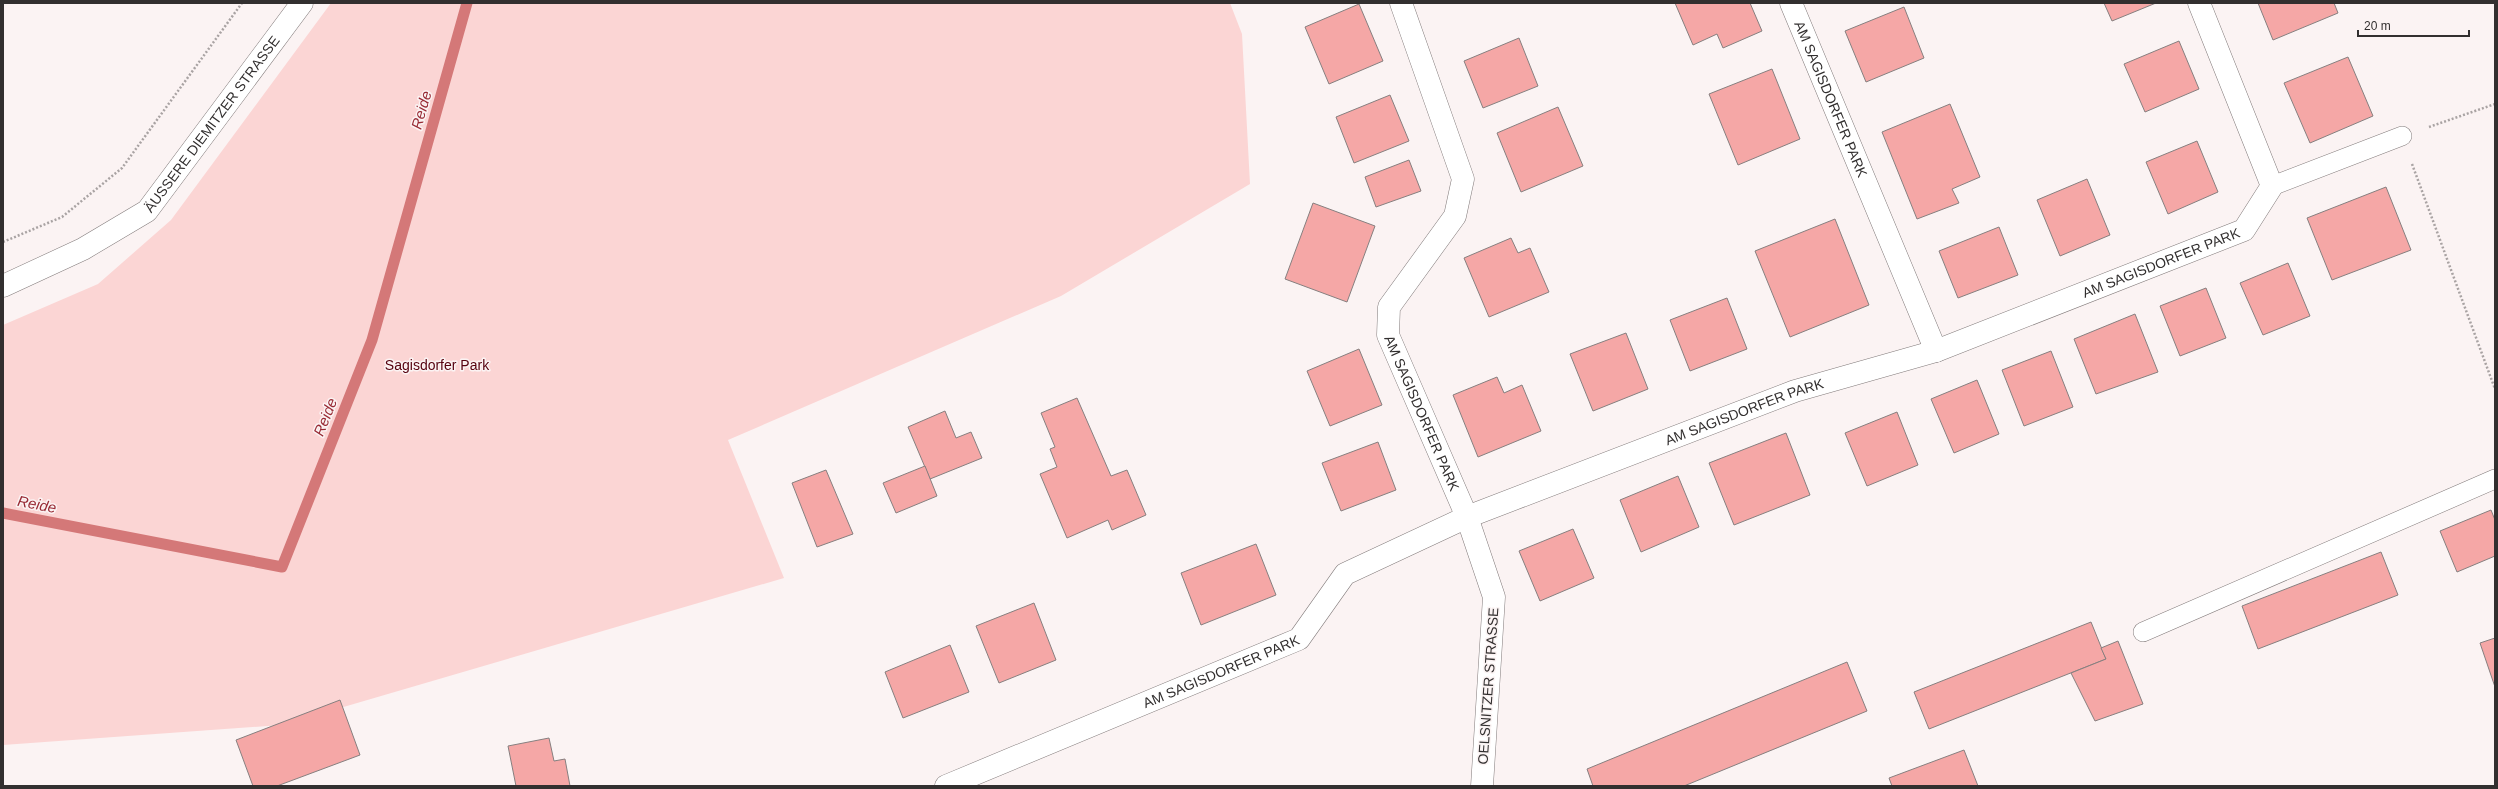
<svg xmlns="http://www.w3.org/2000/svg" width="2498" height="789" font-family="Helvetica,sans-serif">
<rect width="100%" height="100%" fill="#fbf3f3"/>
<path fill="#fbd5d4" d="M331 3H1230L1242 34 1250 184 1061 296 728 440 784 578 282 725 3 745V325L98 284 171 220Z"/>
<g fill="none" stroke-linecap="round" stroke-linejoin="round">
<path stroke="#d47878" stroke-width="11" d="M3 513 282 567 372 340 467 3"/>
</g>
<g fill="#f5a7a6" stroke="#867f7f">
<path d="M1675 3H1750L1762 31 1723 48 1717 34 1693 45Z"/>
<path d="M2104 3H2156L2112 21Z"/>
<path d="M2258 3H2334L2338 13 2273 40Z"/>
<path d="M1359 4 1383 61 1329 84 1305 27Z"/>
<path d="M1904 7 1924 58 1866 82 1845 31Z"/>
<path d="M1519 38 1538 86 1483 108 1464 61Z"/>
<path d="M2179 41 2199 89 2145 112 2124 64Z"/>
<path d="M2348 57 2373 116 2310 143 2284 83Z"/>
<path d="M1772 69 1800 139 1738 165 1709 94Z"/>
<path d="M1390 95 1409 141 1354 163 1336 117Z"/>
<path d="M1950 104 1980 177 1952 189 1959 203 1917 219 1882 132Z"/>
<path d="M1558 107 1583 166 1521 192 1497 133Z"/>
<path d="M2197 141 2218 192 2168 214 2146 162Z"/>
<path d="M1409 160 1421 191 1376 207 1365 177Z"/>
<path d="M2087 179 2110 235 2060 256 2037 200Z"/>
<path d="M2386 187 2411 250 2332 280 2307 218Z"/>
<path d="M1313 203 1375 226 1347 302 1285 279Z"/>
<path d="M1835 219 1869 305 1790 337 1755 251Z"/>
<path d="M1999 227 2018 275 1958 298 1939 251Z"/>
<path d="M1511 238 1518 253 1530 248 1549 292 1489 317 1464 258Z"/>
<path d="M2288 263 2310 316 2263 335 2240 283Z"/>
<path d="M2206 288 2226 338 2180 356 2160 306Z"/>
<path d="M1727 298 1747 349 1690 371 1670 320Z"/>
<path d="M2135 314 2158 372 2096 394 2074 339Z"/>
<path d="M1626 333 1648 389 1593 411 1570 354Z"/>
<path d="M1359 349 1382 405 1330 426 1307 371Z"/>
<path d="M2051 351 2073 407 2024 426 2002 370Z"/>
<path d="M1497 377 1504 393 1522 385 1541 431 1478 457 1453 395Z"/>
<path d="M1977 380 1999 434 1954 453 1931 399Z"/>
<path d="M1077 398 1111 476 1127 470 1146 515 1112 530 1108 520 1067 538 1040 474 1057 467 1050 449 1055 447 1041 413Z"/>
<path d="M945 411 956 438 971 432 982 458 930 479 908 427Z"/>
<path d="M1897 412 1918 465 1867 486 1845 433Z"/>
<path d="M1786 433 1810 495 1734 525 1709 463Z"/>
<path d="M1378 442 1396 490 1341 511 1322 463Z"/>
<path d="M925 466 937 496 896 513 883 483Z"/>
<path d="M826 470 853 534 817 547 792 483Z"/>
<path d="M1678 476 1699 527 1641 552 1620 500Z"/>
<path d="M2491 510 2495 520V556L2457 572 2440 531Z"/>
<path d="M1573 529 1594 578 1540 601 1519 551Z"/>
<path d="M1256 544 1276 595 1201 625 1181 573Z"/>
<path d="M2381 552 2398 595 2258 649 2242 606Z"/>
<path d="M1034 603 1056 660 999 683 976 626Z"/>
<path d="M2091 622 2106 659 1929 729 1914 692Z"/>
<path d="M2495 638V687L2480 643Z"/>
<path d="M2118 641 2143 704 2095 721 2071 673 2106 659 2101 648Z"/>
<path d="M950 645 969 692 903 718 885 672Z"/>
<path d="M1847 662 1867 711 1684 786H1593L1587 769Z"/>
<path d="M340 700 360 755 277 786H253L236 740Z"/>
<path d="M549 738 554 761 565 759 570 786H516L508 746Z"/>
<path d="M1964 750 1978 786H1892L1889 778Z"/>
</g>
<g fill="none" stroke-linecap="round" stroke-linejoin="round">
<g stroke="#827b7b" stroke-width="20">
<g id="service">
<path d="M2272 186 2402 136"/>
<path d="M2143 632 2495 479"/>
</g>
</g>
<g stroke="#827b7b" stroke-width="23">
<g id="minor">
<path id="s1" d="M1401 3 1463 179 1455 216 1389 307 1388 335 1467 517 1795 391 1936 351 2244 230 2272 186 2199 3"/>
<path id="s2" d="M1791 3 1936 351"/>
<path id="s3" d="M946 786 1299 639 1345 574 1467 517 1494 597 1482 786"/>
</g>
</g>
<g stroke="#827b7b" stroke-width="23">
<g id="tertiary">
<path id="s4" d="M3 286 83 249 147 211 302 3"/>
</g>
</g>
<g stroke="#a9a3a3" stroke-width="2.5" stroke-dasharray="2 2" stroke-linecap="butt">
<path d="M2429 127 2495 104"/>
<path d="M2412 164 2495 389"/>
<path d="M3 242 62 217 122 168 242 3"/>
</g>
<use href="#service" stroke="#fff" stroke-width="19"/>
<use href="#minor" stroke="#fff" stroke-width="22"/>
<use href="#tertiary" stroke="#fff" stroke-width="22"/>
</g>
<g text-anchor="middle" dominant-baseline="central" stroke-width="3" stroke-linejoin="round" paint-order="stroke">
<g font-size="14" fill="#322f2f" stroke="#fbf3f3">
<text stroke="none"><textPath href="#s2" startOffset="104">AM SAGISDORFER PARK</textPath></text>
<text stroke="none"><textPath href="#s4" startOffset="271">ÄUSSERE DIEMITZER STRASSE</textPath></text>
<text stroke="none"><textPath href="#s1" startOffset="1303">AM SAGISDORFER PARK</textPath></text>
<text stroke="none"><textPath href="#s1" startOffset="860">AM SAGISDORFER PARK</textPath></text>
<text stroke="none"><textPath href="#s1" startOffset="450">AM SAGISDORFER PARK</textPath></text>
<text stroke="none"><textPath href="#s3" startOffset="298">AM SAGISDORFER PARK</textPath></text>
<text transform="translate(1488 686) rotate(-86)">OELSNITZER STRASSE</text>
</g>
<g font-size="14" fill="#55000e" stroke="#fbf3f3">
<text x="437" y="365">Sagisdorfer Park</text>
</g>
<g font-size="15" font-style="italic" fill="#982a34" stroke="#fbf3f3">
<text transform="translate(421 110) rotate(-74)">Reide</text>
<text transform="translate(325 417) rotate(-68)">Reide</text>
<text transform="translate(37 504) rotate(11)">Reide</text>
</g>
</g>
<rect width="2498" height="789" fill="none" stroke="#322f2f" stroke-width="8"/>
<path d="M2358 30v6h111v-6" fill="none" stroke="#322f2f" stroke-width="2"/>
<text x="2364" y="30" font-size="12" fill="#322f2f" stroke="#fbf3f3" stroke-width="3" paint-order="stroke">20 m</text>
</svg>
